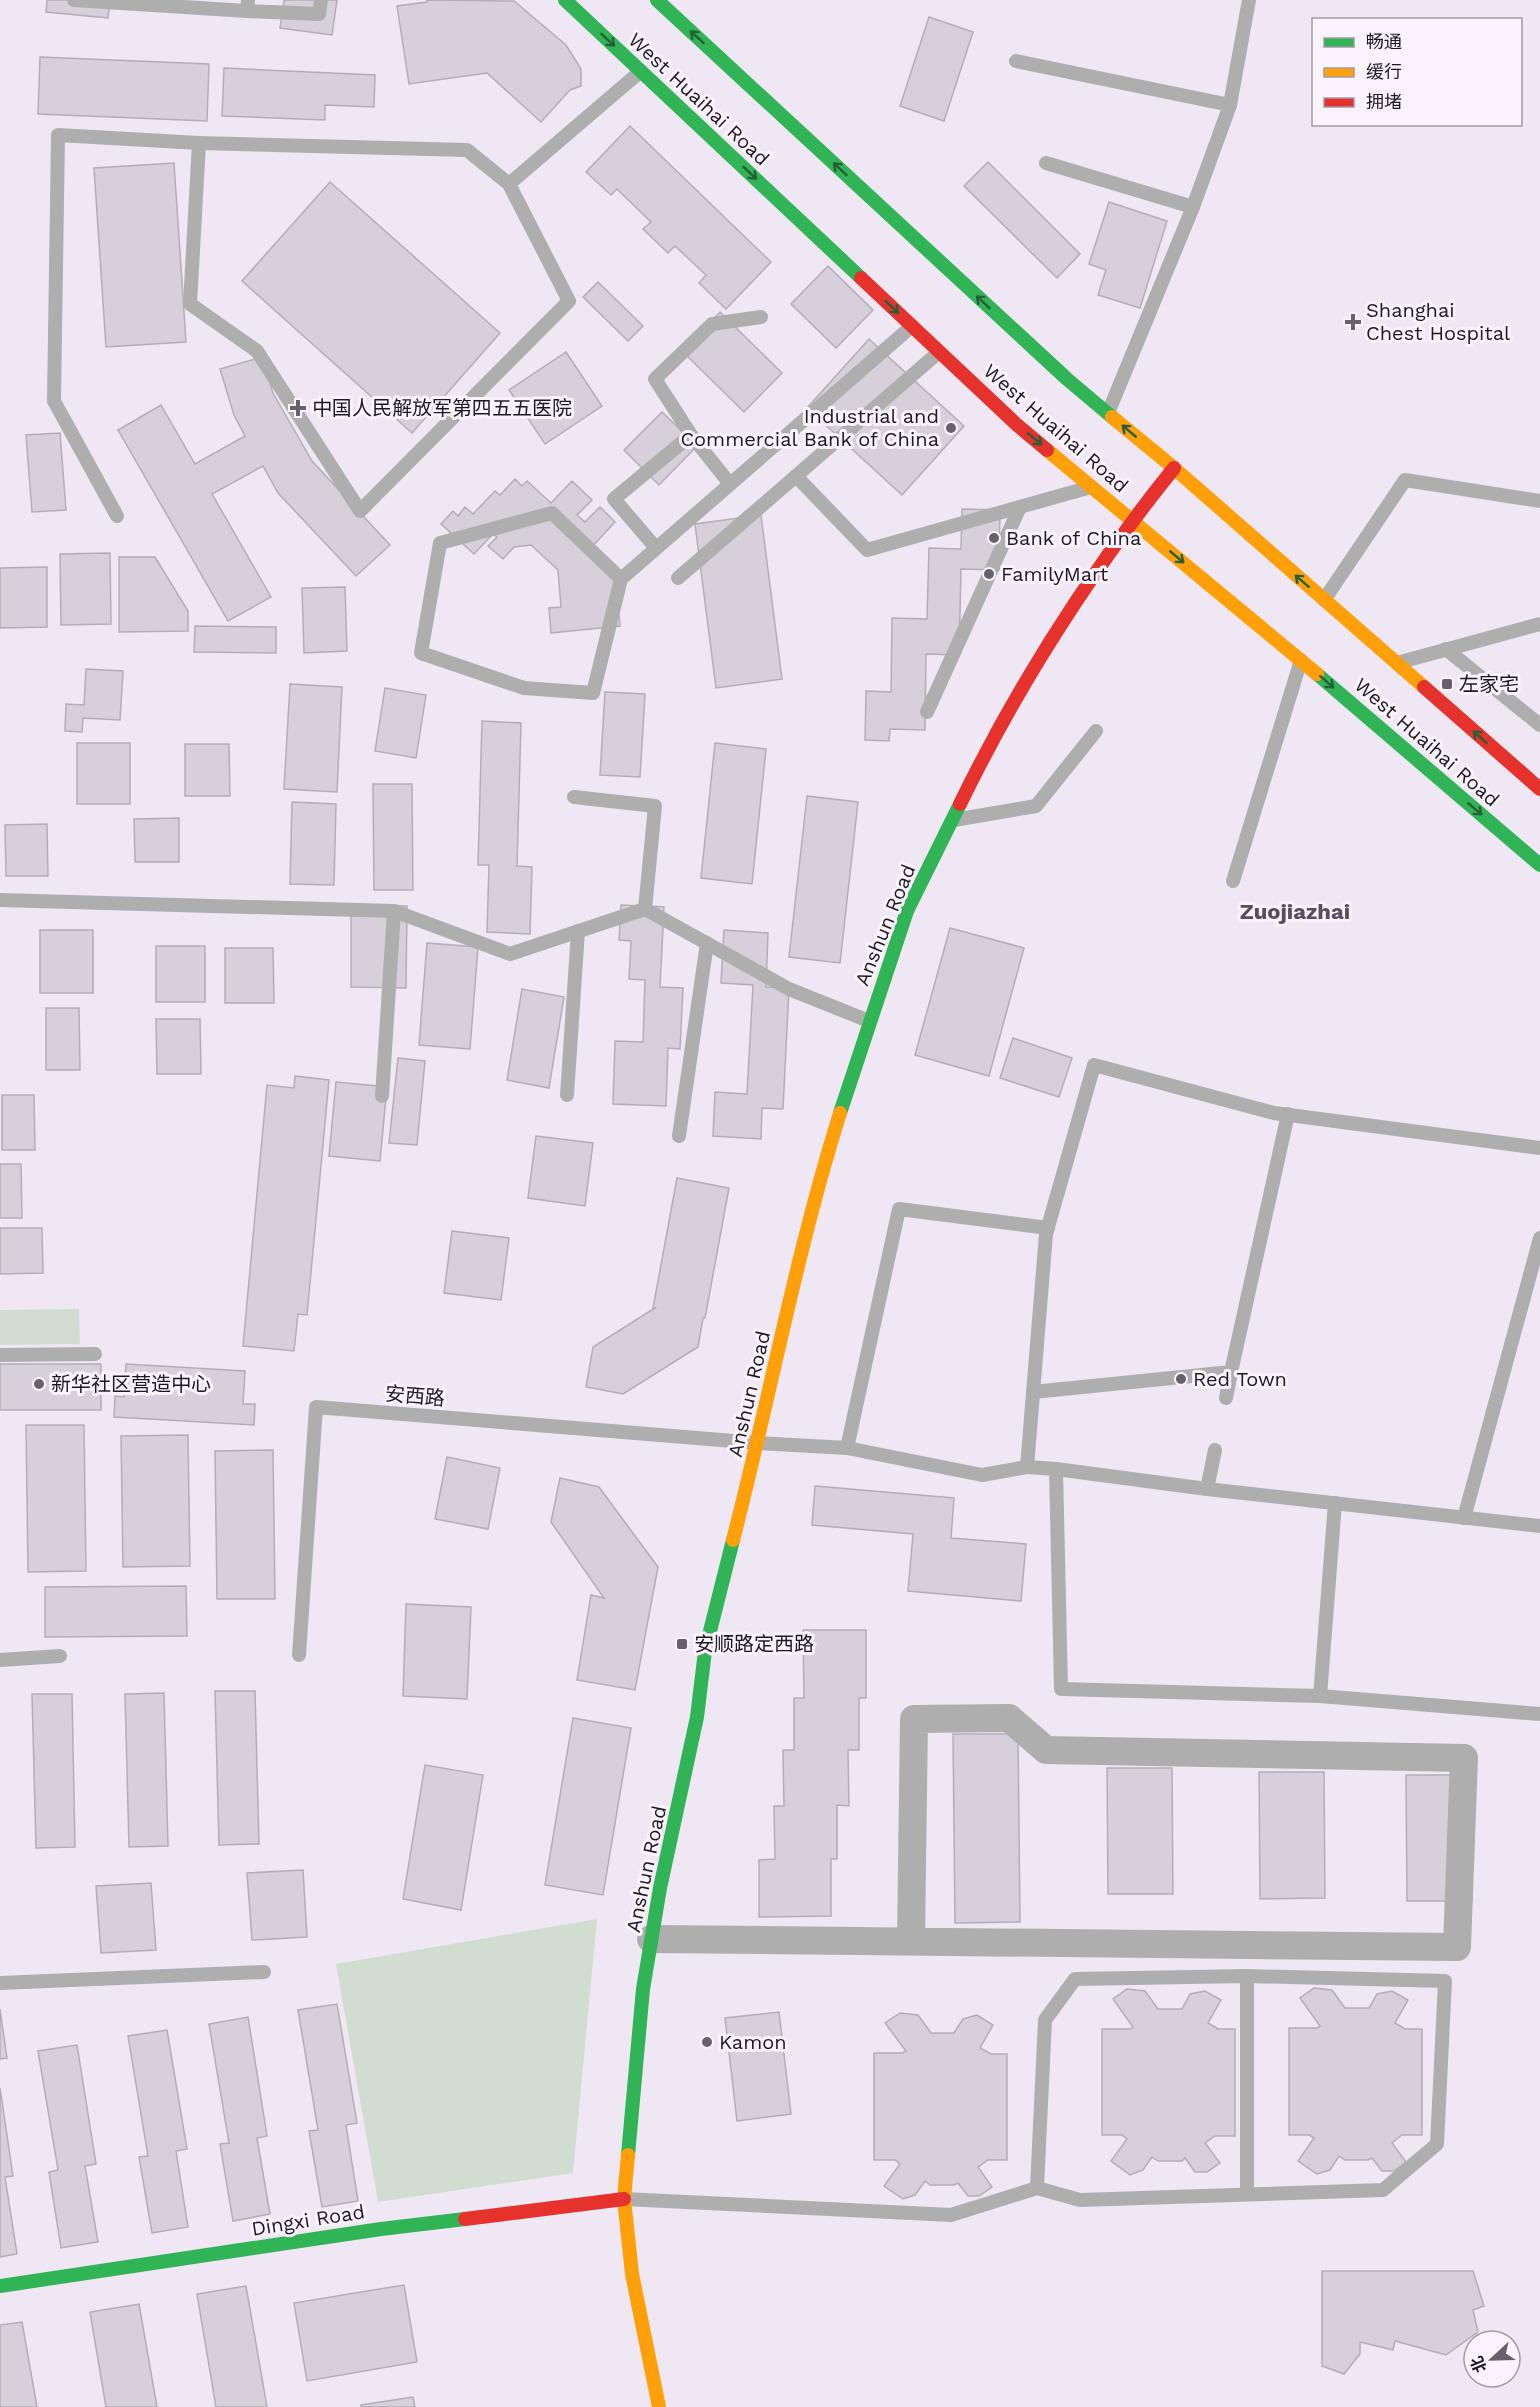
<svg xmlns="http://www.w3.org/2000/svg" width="1540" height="2407" font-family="'Work Sans','Noto Sans SC',sans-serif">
<rect width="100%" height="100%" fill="#f0e7f4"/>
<g fill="#d2ddd2">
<path d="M79 1309 80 1344 0 1345V1310Z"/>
<path d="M597 1919 573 2173 378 2202 336 1964Z"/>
</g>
<g fill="#d7d0da" stroke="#b4adb7" stroke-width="1.5">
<path d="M47 0H110L108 18 46 12Z"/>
<path d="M284 0H337L332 35 280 28Z"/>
<path d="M427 0 514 1 566 45 581 69V86L570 90 541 122 487 73 409 84 397 6 427 2Z"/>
<path d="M929 17 973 32 944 121 900 106Z"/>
<path d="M40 57 209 64 207 121 38 114Z"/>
<path d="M224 68 375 75 374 107 325 105V120L222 116Z"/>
<path d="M630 126 771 262 726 309 699 283 706 275 675 246 668 253 643 229 651 222 617 189 611 195 586 172Z"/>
<path d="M988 162 1080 254 1057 278 964 186Z"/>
<path d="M174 163 186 342 106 347 94 168Z"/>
<path d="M330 182 500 333 412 433 242 281Z"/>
<path d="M1109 202 1167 221 1140 308 1098 295 1106 270 1089 264Z"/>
<path d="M828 266 873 310 836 348 791 304Z"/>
<path d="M598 282 643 326 628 341 583 297Z"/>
<path d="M720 312 782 373 744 412 682 351Z"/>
<path d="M869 339 964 426 902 495 807 408Z"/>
<path d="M566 352 602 406 545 444 509 390Z"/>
<path d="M262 357 273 393 312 461 390 545 356 576 278 493 263 466 212 494 271 597 228 621 118 430 161 405 195 464 245 436 234 415 220 369Z"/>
<path d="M662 412 697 446 659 485 624 450Z"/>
<path d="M60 433 66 510 32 512 26 435Z"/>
<path d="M515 479 522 486 527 481 551 503 572 481 592 500 577 515 585 522 600 507 615 522 589 550 615 565 620 626 551 633 549 608 561 607 558 570 531 545 514 547 503 559 488 546 497 537 493 534 474 554 441 524 453 511 458 516 465 507 473 514 495 491 500 495Z"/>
<path d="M962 509 1000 510 999 570 961 569 959 655 926 654 925 730 890 729 889 741 865 740 866 691 891 692 892 618 927 619 929 548 961 549Z"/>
<path d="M761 515 782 679 716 688 695 524Z"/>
<path d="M110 553 111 624 61 625 60 554Z"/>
<path d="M119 557H155L188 611V631L119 632Z"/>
<path d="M47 567V627L0 628V568Z"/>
<path d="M345 587 347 651 304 653 302 588Z"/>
<path d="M195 626 276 627V653L194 652Z"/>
<path d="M86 669 123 671 120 720 83 718 82 732 65 731 66 704 84 705Z"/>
<path d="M290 684 342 687 337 792 284 789Z"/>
<path d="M385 688 426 695 416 758 375 751Z"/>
<path d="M605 692 645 694 640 777 600 775Z"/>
<path d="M482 721 521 723 517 866 532 867 530 934 487 932 489 865H478Z"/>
<rect x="77" y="743" width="53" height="61"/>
<path d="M715 743 766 749 752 884 701 878Z"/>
<path d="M185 744H229L230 796H185Z"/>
<path d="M373 784H412L413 890H374Z"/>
<path d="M807 796 858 802 840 963 789 957Z"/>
<path d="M292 802 336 804 334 885 290 884Z"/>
<path d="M179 818V862H135L134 819Z"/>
<path d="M47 824 48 876H6L5 825Z"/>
<path d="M351 905 407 906 406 988 351 987Z"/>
<path d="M621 905 664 907 660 987 683 988 680 1049 668 1048 666 1106 613 1104 615 1041 643 1042 645 980 629 979 631 941 619 940Z"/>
<path d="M950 928 1024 948 989 1076 915 1055Z"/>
<rect x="40" y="930" width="53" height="63"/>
<path d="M724 930 768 933 766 987 789 988 783 1109 762 1108 761 1139 713 1136 715 1092 747 1094 753 985 721 983Z"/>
<path d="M427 943 478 947 470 1049 419 1045Z"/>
<rect x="156" y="946" width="49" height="56"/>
<path d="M225 948H273L274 1003H225Z"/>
<path d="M522 989 564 997 549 1088 507 1080Z"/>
<path d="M46 1008H79L80 1070H46Z"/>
<path d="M156 1019H200L201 1074H157Z"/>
<path d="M1013 1038 1072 1058 1059 1097 1000 1078Z"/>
<path d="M398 1058 425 1061 417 1145 389 1143Z"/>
<path d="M295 1076 329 1080 307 1315 298 1314 294 1351 243 1346 267 1085 294 1088Z"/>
<path d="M336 1082 387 1087 380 1161 329 1156Z"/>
<path d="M2 1095H34L35 1150H2Z"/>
<path d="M536 1136 593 1143 585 1206 528 1198Z"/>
<path d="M0 1164H21L22 1218H0Z"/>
<path d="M677 1178 729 1188 705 1318H703L698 1347 623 1394 586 1387 593 1347 655 1308H653Z"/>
<path d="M0 1228H42L43 1273 0 1274Z"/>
<path d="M452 1231 509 1238 501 1300 444 1293Z"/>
<rect x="0" y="1364" width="101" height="46"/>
<path d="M126 1364 245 1371 243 1404H255L254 1425 114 1417 115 1396 124 1397Z"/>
<path d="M26 1425H84L86 1571 28 1572Z"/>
<path d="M188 1435 190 1566 123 1567 121 1436Z"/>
<path d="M273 1450 275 1599H217L215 1451Z"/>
<path d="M447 1457 500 1468 488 1529 435 1519Z"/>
<path d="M560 1478 599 1487 658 1567 635 1690 577 1680 591 1595 604 1598 551 1522Z"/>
<path d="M815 1486 954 1498 951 1538 1026 1544 1021 1601 908 1591 913 1534 812 1525Z"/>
<path d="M186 1586 187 1636 45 1637V1587Z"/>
<path d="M406 1604 471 1607 467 1699 403 1696Z"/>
<path d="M803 1630H866V1698H859V1750H848L849 1806 837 1805V1859H831V1916L759 1917V1860L775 1859 774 1806H784L783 1750H794V1698H804Z"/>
<path d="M215 1691H255L259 1844 219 1845Z"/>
<path d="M164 1693 168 1846 129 1847 125 1694Z"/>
<path d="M32 1694H72L75 1847 36 1848Z"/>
<path d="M573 1718 631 1728 603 1895 545 1885Z"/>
<path d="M953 1734H1018L1020 1922 955 1923Z"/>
<path d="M425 1765 483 1775 461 1910 403 1899Z"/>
<path d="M1107 1768H1172L1173 1894H1108Z"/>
<path d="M1259 1772H1324L1325 1898 1260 1899Z"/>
<path d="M1406 1775H1471L1472 1901H1407Z"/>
<path d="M303 1870 307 1937 252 1940 247 1873Z"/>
<path d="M151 1883 156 1950 101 1953 96 1886Z"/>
<path d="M1314 1988 1332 1990 1345 2008H1369L1377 1994 1392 1991 1408 2000 1395 2023 1405 2029H1422V2135H1402L1392 2143 1406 2162 1394 2171H1382L1372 2158 1368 2160H1345L1339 2156 1330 2170 1317 2174 1298 2161 1314 2138 1309 2135H1289V2028H1317L1320 2026 1300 1998Z"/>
<path d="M1127 1989 1145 1991 1158 2009H1182L1190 1994 1205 1991 1221 2000 1208 2023 1218 2029H1235V2136H1215L1205 2143 1220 2163 1207 2172H1195L1185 2158 1182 2161H1158L1152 2157 1143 2170 1130 2175 1111 2161 1127 2139 1122 2135H1102V2029H1130L1133 2027 1113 1999Z"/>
<path d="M337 2004 357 2123 346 2125 358 2201 322 2207 309 2131 318 2130 298 2010Z"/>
<path d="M0 2009 7 2058 0 2059Z"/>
<path d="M779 2012 791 2114 737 2121 725 2018Z"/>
<path d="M900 2013 918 2015 931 2033H954L963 2019 977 2015 993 2025 980 2048 991 2054H1007V2160H988L978 2167 992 2187 979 2196H968L958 2183 954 2185H930L925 2181 915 2195 903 2199 884 2186 900 2164 895 2160H874V2053H902L906 2051 885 2023Z"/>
<path d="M248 2017 267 2136 257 2138 270 2214 233 2221 220 2144 229 2143 209 2024Z"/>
<path d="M167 2030 187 2149 176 2151 188 2227 152 2233 139 2157 148 2156 128 2036Z"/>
<path d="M77 2045 96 2164 85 2166 98 2242 61 2248 49 2172 58 2170 38 2051Z"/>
<path d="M0 2088 13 2176 5 2177 17 2254 0 2257Z"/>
<path d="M1322 2271H1473L1484 2306 1473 2310 1478 2332 1446 2355 1395 2341 1393 2350 1360 2342V2354L1344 2374 1322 2366Z"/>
<path d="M404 2285 417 2362 307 2381 294 2303Z"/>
<path d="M246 2286 267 2407H216L197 2294Z"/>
<path d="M139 2304 157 2407H106L90 2312Z"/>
<path d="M22 2322 37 2407H0V2325Z"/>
<path d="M413 2397 415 2407H361V2405Z"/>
</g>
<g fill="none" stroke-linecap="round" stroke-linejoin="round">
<g stroke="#adaead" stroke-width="14">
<path d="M74 0 247 11"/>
<path d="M248 0 247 11 319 14 321 0"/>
<path d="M1016 61 1230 105"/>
<path d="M1046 163 1193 207"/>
<path d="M509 184 467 150 199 143 190 304 257 351 360 511 569 301 509 184 641 71"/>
<path d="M939 352 796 476 867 550 1091 487"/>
<path d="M1108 413 1193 207 1230 105 1249 0"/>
<path d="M691 435 730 484"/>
<path d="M117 516 54 401 58 135 199 143"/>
<path d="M656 548 614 499 691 435 655 379 712 324 761 317"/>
<path d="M678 578 796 476"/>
<path d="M621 579 552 513 440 543 421 653 524 688 593 693 621 579 912 326"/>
<path d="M1324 600 1405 480 1540 501"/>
<path d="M1446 649 1540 725"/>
<path d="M1397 663 1540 624"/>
<path d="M927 712 1020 507"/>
<path d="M574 797 655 806 645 909"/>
<path d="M954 820 1036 806 1096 731"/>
<path d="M1233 881 1301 660"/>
<path d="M0 900 394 911 510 954 645 909 789 989 869 1021"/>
<path d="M567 1095 578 931"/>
<path d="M382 1096 394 911"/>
<path d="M679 1136 707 943"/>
<path d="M0 1355 95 1354"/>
<path d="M1033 1392 1231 1372 1288 1114"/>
<path d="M1226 1398 1231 1372"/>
<path d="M847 1448 899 1209 1048 1228"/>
<path d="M1027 1467 1046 1234 1094 1065 1274 1113 1540 1148"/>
<path d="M1056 1469 1061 1689 1320 1696 1540 1714"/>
<path d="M1207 1489 1215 1450"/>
<path d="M1464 1518 1540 1238"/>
<path d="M299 1655 316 1407 758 1443 847 1448 982 1475 1027 1467 1056 1469 1207 1489 1540 1526"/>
<path d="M0 1660 60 1656"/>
<path d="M1320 1696 1335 1503"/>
<path d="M1247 1976V2194"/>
<path d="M0 1983 264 1972"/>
<path d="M624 2199 951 2215 1037 2188 1080 2200 1383 2190 1437 2144 1445 1981 1247 1976 1075 1979 1045 2020 1037 2188"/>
</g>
<path stroke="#adaead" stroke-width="28" d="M651 1939 1457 1947 1464 1758 1046 1750 1009 1718 914 1719 911 1941"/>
<g stroke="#30b455" stroke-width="14">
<path d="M565 0 861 278"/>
<path d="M657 0 1067 379 1112 417"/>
<path d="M1317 674 1540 865"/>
<path d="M840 1113 907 911 960 804"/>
<path d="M628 2155 643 1989 660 1888 697 1717 705 1651 733 1540"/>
<path d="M0 2286 381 2229 465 2219"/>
</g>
<g stroke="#ff9f0a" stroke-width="14">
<path d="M1112 417 1174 468 1424 687"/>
<path d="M1047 450 1317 674"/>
<path d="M733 1540C770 1397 796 1253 840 1113"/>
<path d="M628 2155 624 2199 632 2274 659 2407"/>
</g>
<g stroke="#e5322d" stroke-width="14">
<path d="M861 278 1016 424 1047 450"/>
<path d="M1424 687 1540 789"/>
<path d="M960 804C1018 685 1091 571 1174 468"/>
<path d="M465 2219 624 2199"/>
</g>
</g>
<defs><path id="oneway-shaft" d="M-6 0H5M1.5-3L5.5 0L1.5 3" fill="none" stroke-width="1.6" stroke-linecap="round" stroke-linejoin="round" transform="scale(1.5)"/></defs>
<g stroke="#265e38">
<use href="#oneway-shaft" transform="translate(697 37) rotate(-137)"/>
<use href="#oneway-shaft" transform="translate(608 40) rotate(43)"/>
<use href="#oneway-shaft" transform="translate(840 169) rotate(-137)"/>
<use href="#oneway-shaft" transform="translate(750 173) rotate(43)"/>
<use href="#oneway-shaft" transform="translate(983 302) rotate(-137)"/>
<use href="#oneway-shaft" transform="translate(892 307) rotate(43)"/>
<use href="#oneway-shaft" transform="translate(1129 431) rotate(-140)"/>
<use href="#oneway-shaft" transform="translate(1035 439) rotate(40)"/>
<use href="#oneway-shaft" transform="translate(1177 557) rotate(40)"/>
<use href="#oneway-shaft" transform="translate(1302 581) rotate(-139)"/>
<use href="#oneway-shaft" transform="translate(1327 682) rotate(41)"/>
<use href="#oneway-shaft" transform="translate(1480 737) rotate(-138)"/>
<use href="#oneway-shaft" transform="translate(1475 809) rotate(41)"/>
</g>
<g fill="#68606a" stroke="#faf3fd" stroke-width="2">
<path d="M1350 313h6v6h6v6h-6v6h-6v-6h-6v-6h6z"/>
<path d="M295 399h6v6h6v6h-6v6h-6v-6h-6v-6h6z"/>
<circle cx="951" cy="428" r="6"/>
<circle cx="994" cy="538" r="6"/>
<circle cx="989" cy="574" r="6"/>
<rect x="1441" y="678" width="12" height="12" rx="3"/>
<circle cx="1181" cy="1379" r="6"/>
<circle cx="39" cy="1384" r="6"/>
<rect x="676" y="1638" width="12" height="12" rx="3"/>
<circle cx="707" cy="2042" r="6"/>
</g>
<g text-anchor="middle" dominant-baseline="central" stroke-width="6" stroke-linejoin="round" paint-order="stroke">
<g font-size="20" fill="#1e1820" stroke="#faf3fd">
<text transform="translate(699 99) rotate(43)">West Huaihai Road</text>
<text transform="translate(1056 428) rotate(41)">West Huaihai Road</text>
<text transform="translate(1427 742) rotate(41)">West Huaihai Road</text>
<text transform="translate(885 925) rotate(-68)">Anshun Road</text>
<text transform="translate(749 1394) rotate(-77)">Anshun Road</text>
<text transform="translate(415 1396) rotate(5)">安西路</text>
<text transform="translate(646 1869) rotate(-78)">Anshun Road</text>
<text transform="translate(308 2220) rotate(-9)">Dingxi Road</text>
</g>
<g font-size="20" fill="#1e1820" stroke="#faf3fd" text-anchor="start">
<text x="1366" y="310">Shanghai<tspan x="1366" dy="23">Chest Hospital</tspan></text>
<text x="312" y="408">中国人民解放军第四五五医院</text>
<text x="939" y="416" text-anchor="end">Industrial and<tspan x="939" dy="23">Commercial Bank of China</tspan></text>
<text x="1006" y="538">Bank of China</text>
<text x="1001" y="574">FamilyMart</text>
<text x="1459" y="684">左家宅</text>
<text x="1193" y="1379">Red Town</text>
<text x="51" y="1384">新华社区营造中心</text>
<text x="694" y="1644">安顺路定西路</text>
<text x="719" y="2042">Kamon</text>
</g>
<g font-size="22" font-weight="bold" fill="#5b4d61" stroke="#faf3fd">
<text x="1295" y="911">Zuojiazhai</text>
</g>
</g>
<rect x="1312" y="18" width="210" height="108" fill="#faf3fd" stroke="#a29ba5" stroke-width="1.5"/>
<rect x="1324" y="38" width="30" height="9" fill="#30b455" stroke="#a29ba5" stroke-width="1.5"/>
<text x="1366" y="48" font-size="18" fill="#1e1820">畅通</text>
<rect x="1324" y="68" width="30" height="9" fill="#ff9f0a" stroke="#a29ba5" stroke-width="1.5"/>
<text x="1366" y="78" font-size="18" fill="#1e1820">缓行</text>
<rect x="1324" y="98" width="30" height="9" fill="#e5322d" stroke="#a29ba5" stroke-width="1.5"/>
<text x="1366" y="108" font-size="18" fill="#1e1820">拥堵</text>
<g transform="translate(1492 2359) rotate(248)"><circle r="28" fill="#faf3fd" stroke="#a29ba5" stroke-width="1.5"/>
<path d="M0-4.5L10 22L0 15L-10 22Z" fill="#68606a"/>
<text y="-9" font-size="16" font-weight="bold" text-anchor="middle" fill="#1e1820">北</text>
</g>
</svg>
